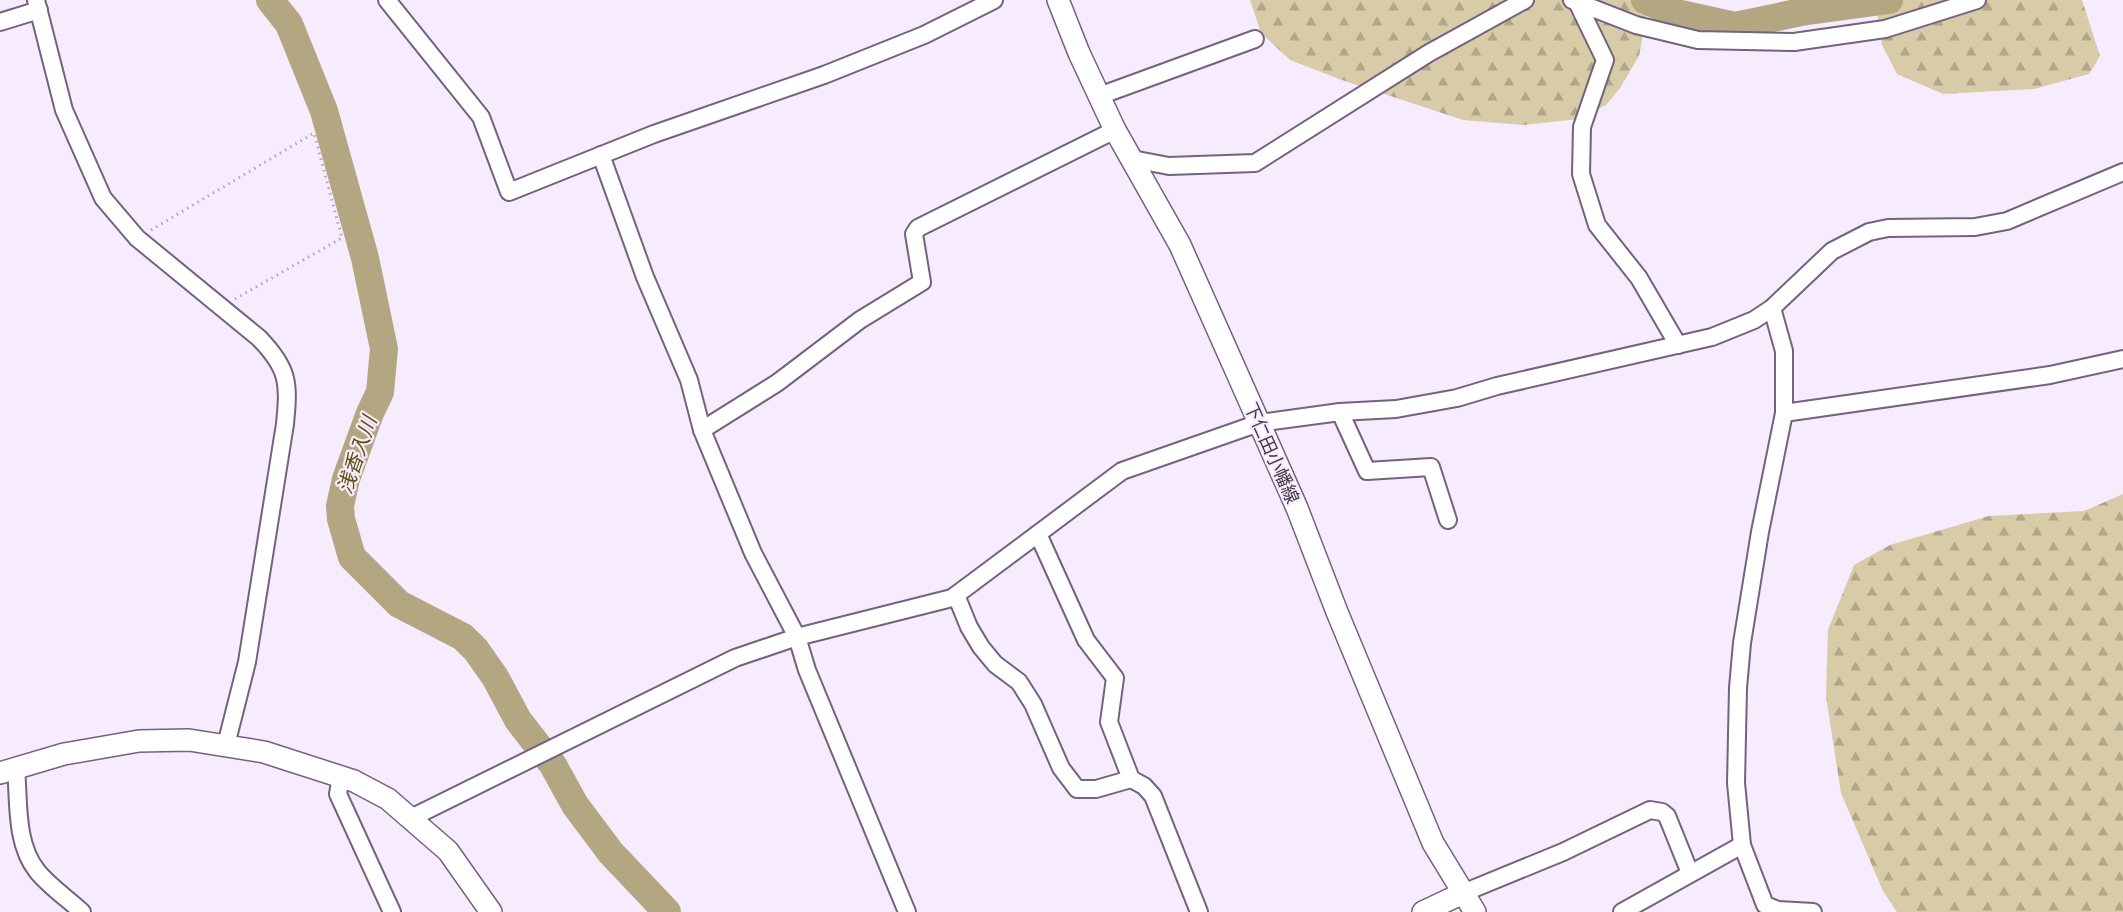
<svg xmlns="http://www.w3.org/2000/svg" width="2123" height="912" font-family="'PT Sans Narrow','Noto Sans JP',sans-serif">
<defs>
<pattern id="forest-firs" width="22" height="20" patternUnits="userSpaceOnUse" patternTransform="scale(1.5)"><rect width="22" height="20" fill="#d7cba8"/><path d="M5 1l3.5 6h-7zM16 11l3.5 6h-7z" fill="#b0a68a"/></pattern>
</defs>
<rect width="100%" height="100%" fill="#f7ebfe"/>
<g fill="url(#forest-firs)">
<path d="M1250 0H1649L1639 56 1620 88 1606 105 1578 119 1523 125 1463 120 1339 79 1290 60 1261 33Z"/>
<path d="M1875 0H2082L2100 56 2089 74 2034 89 1943 94 1897 74 1882 45Z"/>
<path d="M2123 494V912H1897L1883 891 1841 793 1826 697 1828 630 1854 565 1890 545 1989 516 2084 511Z"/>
</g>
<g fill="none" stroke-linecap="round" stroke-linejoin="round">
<g stroke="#b3a782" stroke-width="28">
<path d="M270 0 289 24 324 111 365 258 384 349 380 392 370 413 346 479 340 506 341 519 352 557 399 604 463 637 476 650 495 677 518 720 553 765 575 805 611 853 667 912"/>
<path d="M1645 0 1672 12 1735 26 1801 12 1889 0"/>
</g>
<g stroke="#74627e" stroke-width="20">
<g id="minor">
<path d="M36 0 64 110 103 198 137 238 259 338C289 369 289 383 285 424L247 662 226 745"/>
<path d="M387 0 481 117 509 192 654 134 824 75 924 35 994 0"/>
<path d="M1572 0 1636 25 1698 40 1794 42 1885 29 1977 0"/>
<path d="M1577 2 1605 60 1582 127 1581 174 1597 225 1639 278 1678 345"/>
<path d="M0 22 39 10"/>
<path d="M1099 96 1255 39"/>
<path d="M601 155 645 277 689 380 702 430 753 553 797 637 807 670 907 912"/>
<path d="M1132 159 1169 166 1255 163 1429 53 1525 0"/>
<path d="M1772 308 1784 351V413L1760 532 1742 643 1738 688 1736 783 1742 845 1765 905 1778 910 1813 912"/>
<path d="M1340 412 1367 471 1431 467 1448 520"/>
<path d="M1784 413 2050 375 2123 359"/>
<path d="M702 430 777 383 860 320 922 282 914 234 918 228 1115 130"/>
<path d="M1038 534 1086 640 1115 678 1109 722 1131 779"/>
<path d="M956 595 969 627 981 647 995 664 1019 682 1033 704 1061 768 1077 789H1096L1131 779 1144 786 1153 796 1199 912"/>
<path d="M16 768C19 802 15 843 37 871 49 886 68 899 82 912"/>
<path d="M341 776 338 794 392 912"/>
<path d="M411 818 735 658 797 637 952 598 1122 471 1259 423 1340 412 1396 409 1457 398 1497 386 1712 337 1754 320 1772 308 1832 251 1869 232 1888 228 1975 227 2007 221 2123 172"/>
<path d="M1463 893 1563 852 1650 810 1662 812 1667 816 1690 873"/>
<path d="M1622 912 1742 845"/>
</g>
</g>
<g stroke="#74627e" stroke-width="24">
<g id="major">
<path d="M1058 0 1079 53 1115 130 1180 245 1297 508 1337 612 1433 843 1475 912"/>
<path d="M0 773 64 754 139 741 189 740 264 752 354 781 388 799 448 851 491 912"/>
<path d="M1423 912 1463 893"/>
</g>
</g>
<path stroke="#b1a6b7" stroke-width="3" stroke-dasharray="1.5 4.5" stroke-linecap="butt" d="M151 230 314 133 342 238 235 299"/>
<use href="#minor" stroke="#fff" stroke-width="16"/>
<use href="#major" stroke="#fff" stroke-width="21"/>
</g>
<g text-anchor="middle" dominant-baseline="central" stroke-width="4.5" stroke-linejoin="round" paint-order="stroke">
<g font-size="18" fill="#3e3643" stroke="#f7ebfe">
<text transform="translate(1272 453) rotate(66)">下仁田小幡線</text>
</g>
<g font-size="20" font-style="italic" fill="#5e4d0a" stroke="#f7ebfe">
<text transform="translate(357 455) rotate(-71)">浅香入川</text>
</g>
</g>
</svg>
